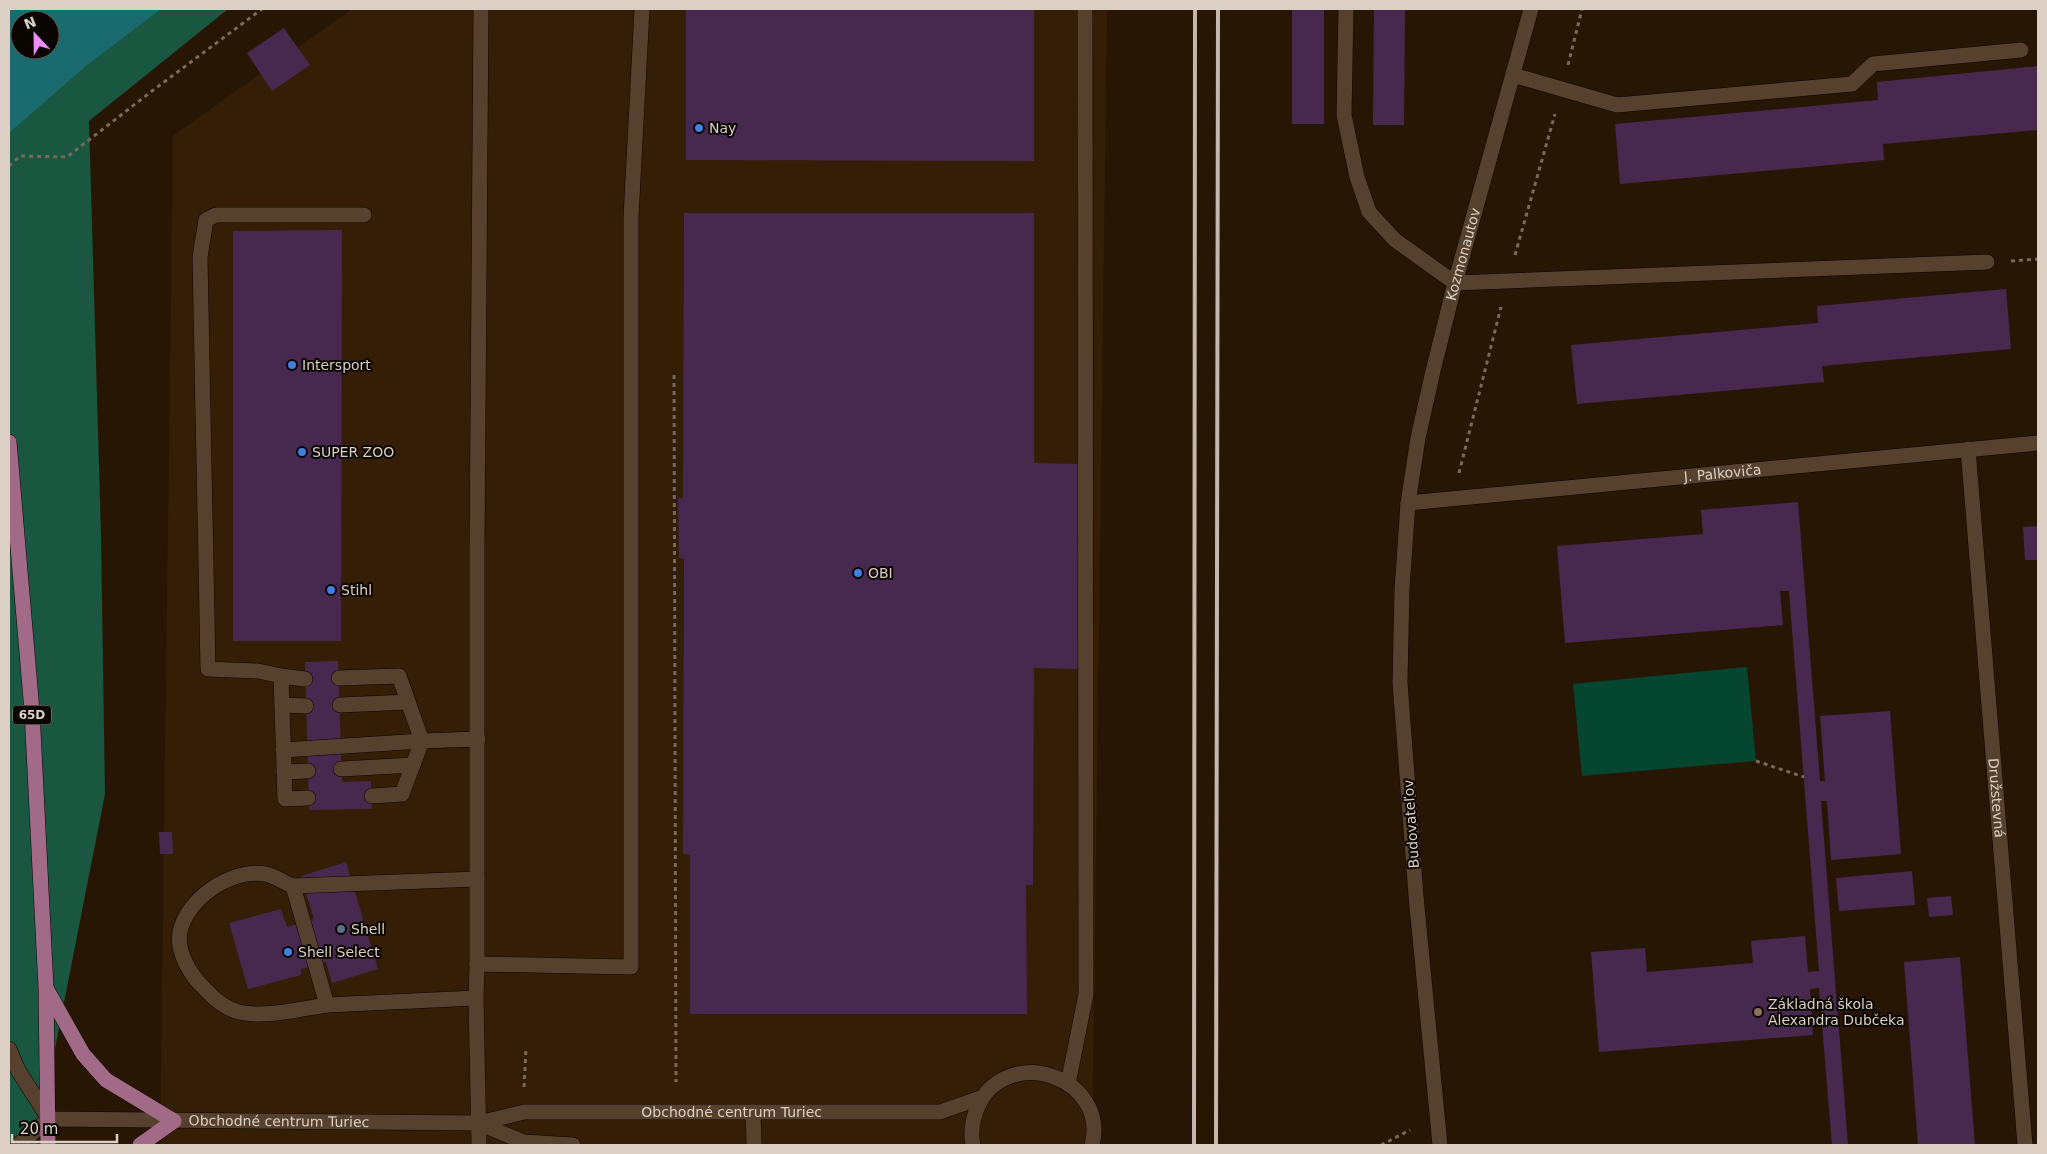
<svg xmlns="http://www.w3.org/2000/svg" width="2047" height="1154" font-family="'DejaVu Sans',sans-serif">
<rect width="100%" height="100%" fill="#281605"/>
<path fill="#341e05" d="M352 9H1107L1093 1083 1095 1145H160L173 136Z"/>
<path fill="#044630" d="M1747 667 1756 761 1582 776 1573 684Z"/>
<path fill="#195740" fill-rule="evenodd" d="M9 9H228L89 121 101 535 105 794 36 1145H9ZM20 20H50V50H20Z"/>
<path fill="#196b70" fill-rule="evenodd" d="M9 9H161L87 65 9 133ZM20 20H50V50H20Z"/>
<g fill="#472950">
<path d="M686 9H1034V161L686 160Z"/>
<rect x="1292" y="9" width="32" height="115"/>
<path d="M1374 9H1405L1404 125H1373Z"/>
<path d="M284 28 310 65 272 91 247 53Z"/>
<path d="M2038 66V130L1883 144 1884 160 1620 184 1615 124 1878 100 1877 82Z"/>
<path d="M684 213H1034V463L1078 464V669L1034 668 1033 885H1026L1027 1014H690V855L683 854 684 559 679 558 678 498H683Z"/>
<path d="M342 230 341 641H233V231Z"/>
<path d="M2006 289 2011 349 1822 366 1824 382 1577 404 1571 345 1818 323 1817 306Z"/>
<path d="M1798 502 1820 781H1825L1820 716 1890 711 1901 854 1831 860 1827 801H1821L1848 1145H1832L1819 988 1810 989 1813 1035 1599 1052 1591 952 1645 948 1647 972 1753 963 1751 941 1805 936 1808 972 1819 971 1789 591H1780L1783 625 1565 643 1557 546 1703 534 1701 510Z"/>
<path d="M2038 526V560H2025L2023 527Z"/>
<path d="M338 661 342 782 371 781 372 809 309 810 305 662Z"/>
<path d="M159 832H172L173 854H160Z"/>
<path d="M346 862 378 969 332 983 326 962 301 969V975L248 989 229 923 281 909 287 927 314 919 301 876Z"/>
<path d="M1912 871 1915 905 1839 911 1836 878Z"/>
<path d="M1951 896 1953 915 1929 917 1927 898Z"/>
<path d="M1960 957 1975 1145H1918L1904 962Z"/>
</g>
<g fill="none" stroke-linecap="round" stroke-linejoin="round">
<g stroke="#100300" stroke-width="16">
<g id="lane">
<path d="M1346 9 1344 115 1357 177 1369 212 1395 240 1455 283 1987 262"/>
<path d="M1513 75 1617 105 1852 84 1873 64 2021 50"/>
<path d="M281 676 305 679"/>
<path d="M282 705 306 706"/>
<path d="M340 705 408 702"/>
<path d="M283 750 422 741 399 676 339 678"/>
<path d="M341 769 413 765"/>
<path d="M284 772 308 771"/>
<path d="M372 796 402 794 422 741 478 739"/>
<path d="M308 798 285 799 281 676 258 671 208 669 200 257 206 220 216 215H364"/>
<path d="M293 886C284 883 274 875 265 874 232 868 186 899 180 932 176 952 191 976 205 989 214 999 226 1009 239 1012 264 1018 301 1009 327 1005"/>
<path d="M477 964V549L481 9"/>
<path d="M476 998 327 1005 293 886 477 879"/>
<path d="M9 1049 18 1070 49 1119"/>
<path d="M1068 1084 1086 994 1085 9"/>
<path d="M753 1112 754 1145"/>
<path id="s1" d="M49 1119 479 1123 524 1112H940L983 1097"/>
<path d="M479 1123 523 1142 573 1145"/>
<path d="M18 1145 49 1119"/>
<path d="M479 1145 476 998 477 964 631 967V217L642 9"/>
<path d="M973 1145C970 1131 973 1117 979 1104 1011 1043 1109 1079 1092 1145"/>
</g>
</g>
<g stroke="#100300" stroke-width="16">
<g id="street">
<path id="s2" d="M1968 449 2025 1145"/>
<path id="s3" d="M1408 503 2038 443"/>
<path id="s4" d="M1440 1145 1416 896 1400 682 1402 589 1408 503 1418 438 1433 371 1455 283 1531 9"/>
</g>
</g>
<g stroke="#100300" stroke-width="16">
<g id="primary">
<path d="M9 442 32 711 46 988 48 1145"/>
<path d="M47 990 83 1054 106 1080 174 1121 140 1145"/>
</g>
</g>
<g stroke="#78695b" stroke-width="3" stroke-dasharray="4 4" stroke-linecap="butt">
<path d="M1568 65 1582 9"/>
<path d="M9 166 20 156 67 157 152 91 262 9"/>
<path d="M1515 255 1555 114"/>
<path d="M2011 261 2038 259"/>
<path d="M674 375 676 1082"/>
<path d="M1459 473 1501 307"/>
<path d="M1756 761 1804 777"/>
<path d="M524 1087 526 1049"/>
<path d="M1381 1145 1410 1130"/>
</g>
<use href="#lane" stroke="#55412e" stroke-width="15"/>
<use href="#street" stroke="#55412e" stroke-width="15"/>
<use href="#primary" stroke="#a16b88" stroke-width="15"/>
<g stroke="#c4b8ac" stroke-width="4">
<path d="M1194 1145 1195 9"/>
<path d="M1216 1145 1218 9"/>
</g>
</g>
<g fill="#3f7fe0" stroke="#0b0501" stroke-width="2">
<circle cx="699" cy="128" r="5"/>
<circle cx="292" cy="365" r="5"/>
<circle cx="302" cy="452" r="5"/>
<circle cx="858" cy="573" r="5"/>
<circle cx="331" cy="590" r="5"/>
<circle cx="288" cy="952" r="5"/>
</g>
<circle fill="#5c6f8a" stroke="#0b0501" stroke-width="2" cx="341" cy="929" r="5"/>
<circle fill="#8d6e63" stroke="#0b0501" stroke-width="2" cx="1758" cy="1012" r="5"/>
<g text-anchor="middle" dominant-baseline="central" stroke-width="4" stroke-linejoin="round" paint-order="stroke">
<rect fill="#0b0501" stroke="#9d938a" stroke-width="1" x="13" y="705.5" width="38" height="19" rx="4"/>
<g font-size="12" font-weight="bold" fill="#dcd0c5">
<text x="32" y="715">65D</text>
</g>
<g font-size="14" fill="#dcd0c5" stroke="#0b0501" text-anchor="start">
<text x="709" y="128">Nay</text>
<text x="302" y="365">Intersport</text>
<text x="312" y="452">SUPER ZOO</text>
<text x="868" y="573">OBI</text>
<text x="341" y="590">Stihl</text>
<text x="351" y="929">Shell</text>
<text x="298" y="952">Shell Select</text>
<text x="1768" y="1004">Základná škola<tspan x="1768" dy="16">Alexandra Dubčeka</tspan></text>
</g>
<g font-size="14" fill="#dcd0c5" stroke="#0b0501">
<text stroke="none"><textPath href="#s4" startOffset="899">Kozmonautov</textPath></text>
<text stroke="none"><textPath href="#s3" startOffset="316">J. Palkoviča</textPath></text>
<text stroke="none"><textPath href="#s2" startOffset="350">Družstevná</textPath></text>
<text transform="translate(1411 824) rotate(-94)">Budovateľov</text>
<text stroke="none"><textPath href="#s1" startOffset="684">Obchodné centrum Turiec</textPath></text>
<text stroke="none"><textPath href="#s1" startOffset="230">Obchodné centrum Turiec</textPath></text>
</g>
</g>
<rect width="2047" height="1154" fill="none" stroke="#dcd0c5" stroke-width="20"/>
<g transform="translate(35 35) rotate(338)"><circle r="24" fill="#0b0501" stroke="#5f564f"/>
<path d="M0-4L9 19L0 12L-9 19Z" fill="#ee8cf9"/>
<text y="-8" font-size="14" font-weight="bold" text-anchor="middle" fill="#dcd0c5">N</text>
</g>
<path d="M12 1134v8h105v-8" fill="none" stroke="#dcd0c5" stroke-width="2.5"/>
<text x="20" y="1134" font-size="15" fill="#dcd0c5" stroke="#0b0501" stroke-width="4" paint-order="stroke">20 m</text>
</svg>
